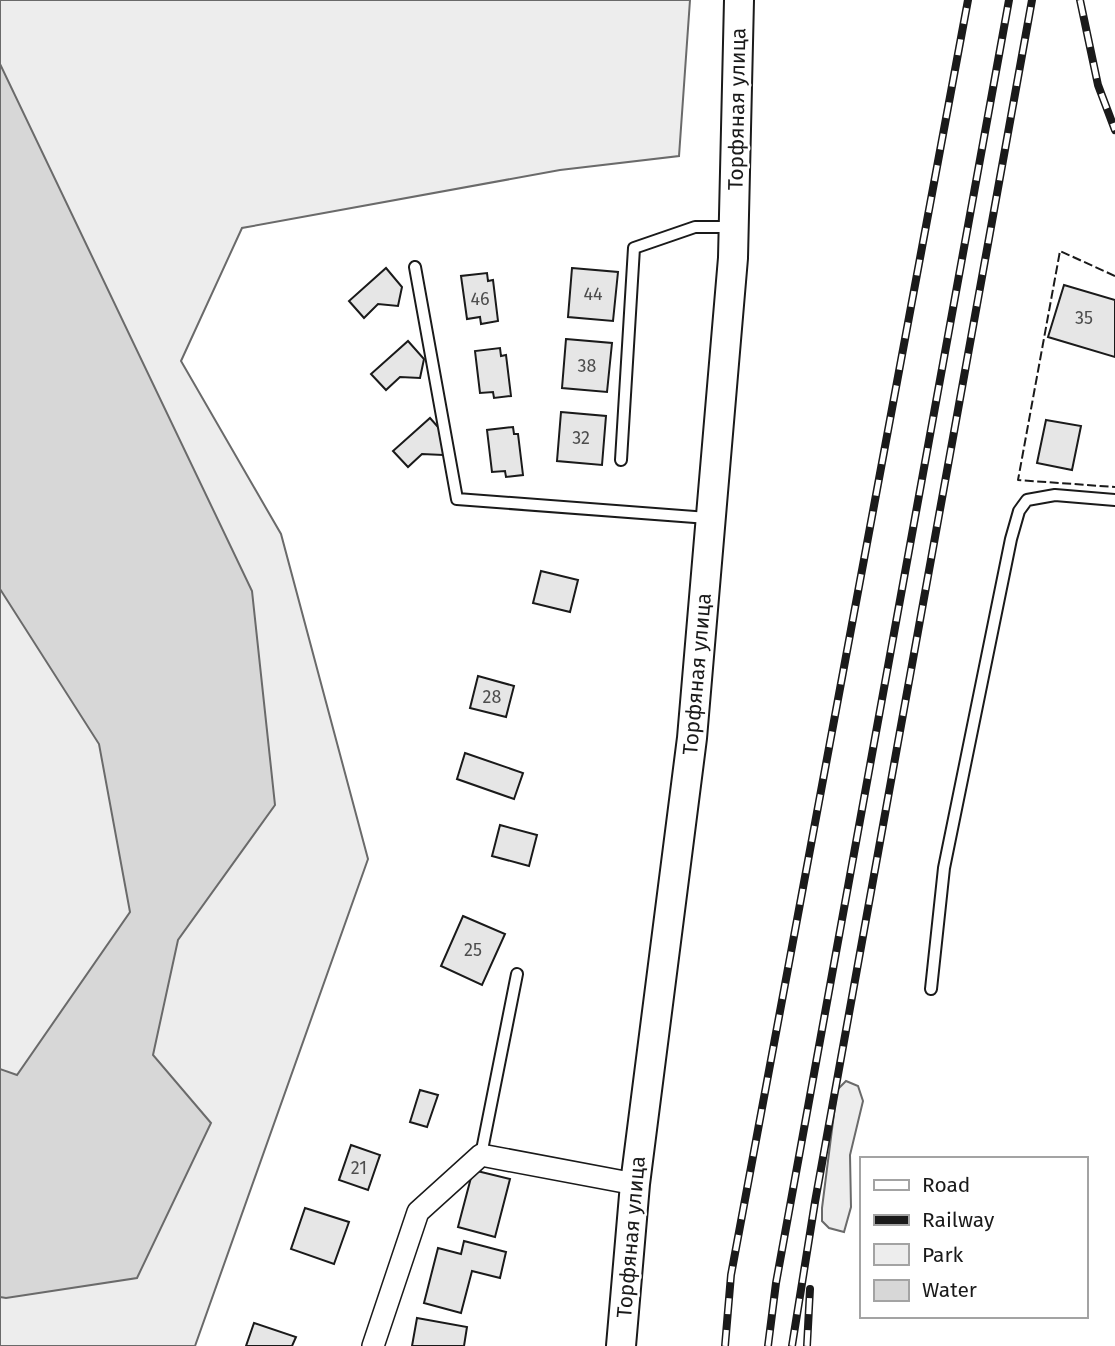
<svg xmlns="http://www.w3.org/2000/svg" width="1115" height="1346" font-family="'Fira Sans',sans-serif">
<rect width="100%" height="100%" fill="#fff"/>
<g fill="#ededed" stroke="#6a6a6a" stroke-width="2">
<path d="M0 0H690L679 156 560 170 242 228 181 361 281 534 368 859 195 1346H0Z"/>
<path d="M846 1081 858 1086 863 1101 850 1155 851 1207 844 1232 829 1228 822 1221V1208L837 1090Z"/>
</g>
<path fill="#d7d7d7" stroke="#6a6a6a" stroke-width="2" d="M0 64 252 591 275 805 178 940 153 1055 211 1123 137 1278 6 1298 0 1297V1069L17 1075 130 912 99 744 0 589Z"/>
<g fill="#e6e6e6" stroke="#1a1a1a" stroke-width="2">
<path d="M386 268 402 287 398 306 378 304 364 318 349 301Z"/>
<path d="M572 268 618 272 613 321 568 317Z"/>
<path d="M487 273 488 281 493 280 498 321 481 324 480 317 467 319 461 276Z"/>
<path d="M1064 285 1115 300V357L1048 337Z"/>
<path d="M566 339 612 343 607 392 562 388Z"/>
<path d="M408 341 424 359 420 378 400 377 386 390 371 374Z"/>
<path d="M500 348 501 356 506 355 511 396 494 398 493 392 480 393 475 351Z"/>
<path d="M561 412 606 416 602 465 557 461Z"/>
<path d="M430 418 446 436 443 455 422 454 408 467 393 451Z"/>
<path d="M1046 420 1081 426 1072 470 1037 463Z"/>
<path d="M513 427 514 434H518L523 475 506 477 505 471 492 472 487 430Z"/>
<path d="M541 571 578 580 570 612 533 603Z"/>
<path d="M478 676 514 686 506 717 470 708Z"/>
<path d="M465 753 523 773 514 799 457 779Z"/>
<path d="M500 825 537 835 529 866 492 856Z"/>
<path d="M463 916 505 934 482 985 441 966Z"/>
<path d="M420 1090 438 1095 427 1127 410 1122Z"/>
<path d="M351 1145 380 1155 368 1190 339 1180Z"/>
<path d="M473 1170 510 1179 495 1237 458 1227Z"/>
<path d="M305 1208 349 1222 334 1264 291 1249Z"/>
<path d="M464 1241 506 1252 500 1278 472 1271 461 1313 424 1303 438 1248 461 1254Z"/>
<path d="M417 1318 467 1327 464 1346H412Z"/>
<path d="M254 1323 296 1337 292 1346H246Z"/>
</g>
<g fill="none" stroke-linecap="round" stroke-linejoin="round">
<g stroke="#1a1a1a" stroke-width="14">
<g id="service">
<path d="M415 267 457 499 708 518"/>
<path d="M621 460 634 248 695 227H734"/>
<path d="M931 989 944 868 1011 539 1019 511 1027 500 1055 495 1115 500"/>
<path d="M481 1155 517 974"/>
</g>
</g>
<g stroke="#1a1a1a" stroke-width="24">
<path id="minor" d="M373 1346 418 1212 481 1155 635 1184"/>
</g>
<g stroke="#1a1a1a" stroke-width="32">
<path id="tertiary" d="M621 1346 635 1184 692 738 733 258 739 0"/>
</g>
<use href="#service" stroke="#fff" stroke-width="10"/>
<use href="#minor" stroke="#fff" stroke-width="21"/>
<use href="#tertiary" stroke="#fff" stroke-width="28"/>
<g stroke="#1a1a1a" stroke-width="8">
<g id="rail">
<path d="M1080 0 1098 85 1115 130"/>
<path d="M725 1346 731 1275 968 0"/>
<path d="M768 1346 776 1283 1009 0"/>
<path d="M792 1346 815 1202 1032 0"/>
<path d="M807 1346 810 1289"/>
</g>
</g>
<use href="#rail" stroke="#fff" stroke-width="5" stroke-dasharray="16" stroke-linecap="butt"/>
<path stroke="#1a1a1a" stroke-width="2" stroke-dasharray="9 3.5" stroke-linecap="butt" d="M1115 276 1060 251 1018 480 1115 487"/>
</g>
<g text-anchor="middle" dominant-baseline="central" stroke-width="5" stroke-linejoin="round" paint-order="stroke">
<g font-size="18" fill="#4d4d4d">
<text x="593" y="294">44</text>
<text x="480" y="299">46</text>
<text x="1084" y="318">35</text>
<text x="587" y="366">38</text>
<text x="581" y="438">32</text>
<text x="492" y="697">28</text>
<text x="473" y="950">25</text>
<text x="359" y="1168">21</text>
</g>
<g font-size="21" fill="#1a1a1a" stroke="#fff">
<text transform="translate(737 109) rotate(-89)">Торфяная улица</text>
<text transform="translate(697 674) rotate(-85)">Торфяная улица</text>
<text transform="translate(631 1237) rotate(-85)">Торфяная улица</text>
</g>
</g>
<rect x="860" y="1157" width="228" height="161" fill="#ffffff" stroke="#a3a3a3" stroke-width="2"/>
<rect x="874" y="1180" width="35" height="10" fill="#ffffff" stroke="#a3a3a3" stroke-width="2"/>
<text x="922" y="1192" font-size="21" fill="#1a1a1a">Road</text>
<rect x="874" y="1215" width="35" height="10" fill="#1a1a1a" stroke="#a3a3a3" stroke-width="2"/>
<text x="922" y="1227" font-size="21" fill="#1a1a1a">Railway</text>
<rect x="874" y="1244" width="35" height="21" fill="#ededed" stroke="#a3a3a3" stroke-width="2"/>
<text x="922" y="1262" font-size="21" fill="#1a1a1a">Park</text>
<rect x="874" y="1280" width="35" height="21" fill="#d7d7d7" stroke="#a3a3a3" stroke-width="2"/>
<text x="922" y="1297" font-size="21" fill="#1a1a1a">Water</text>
</svg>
